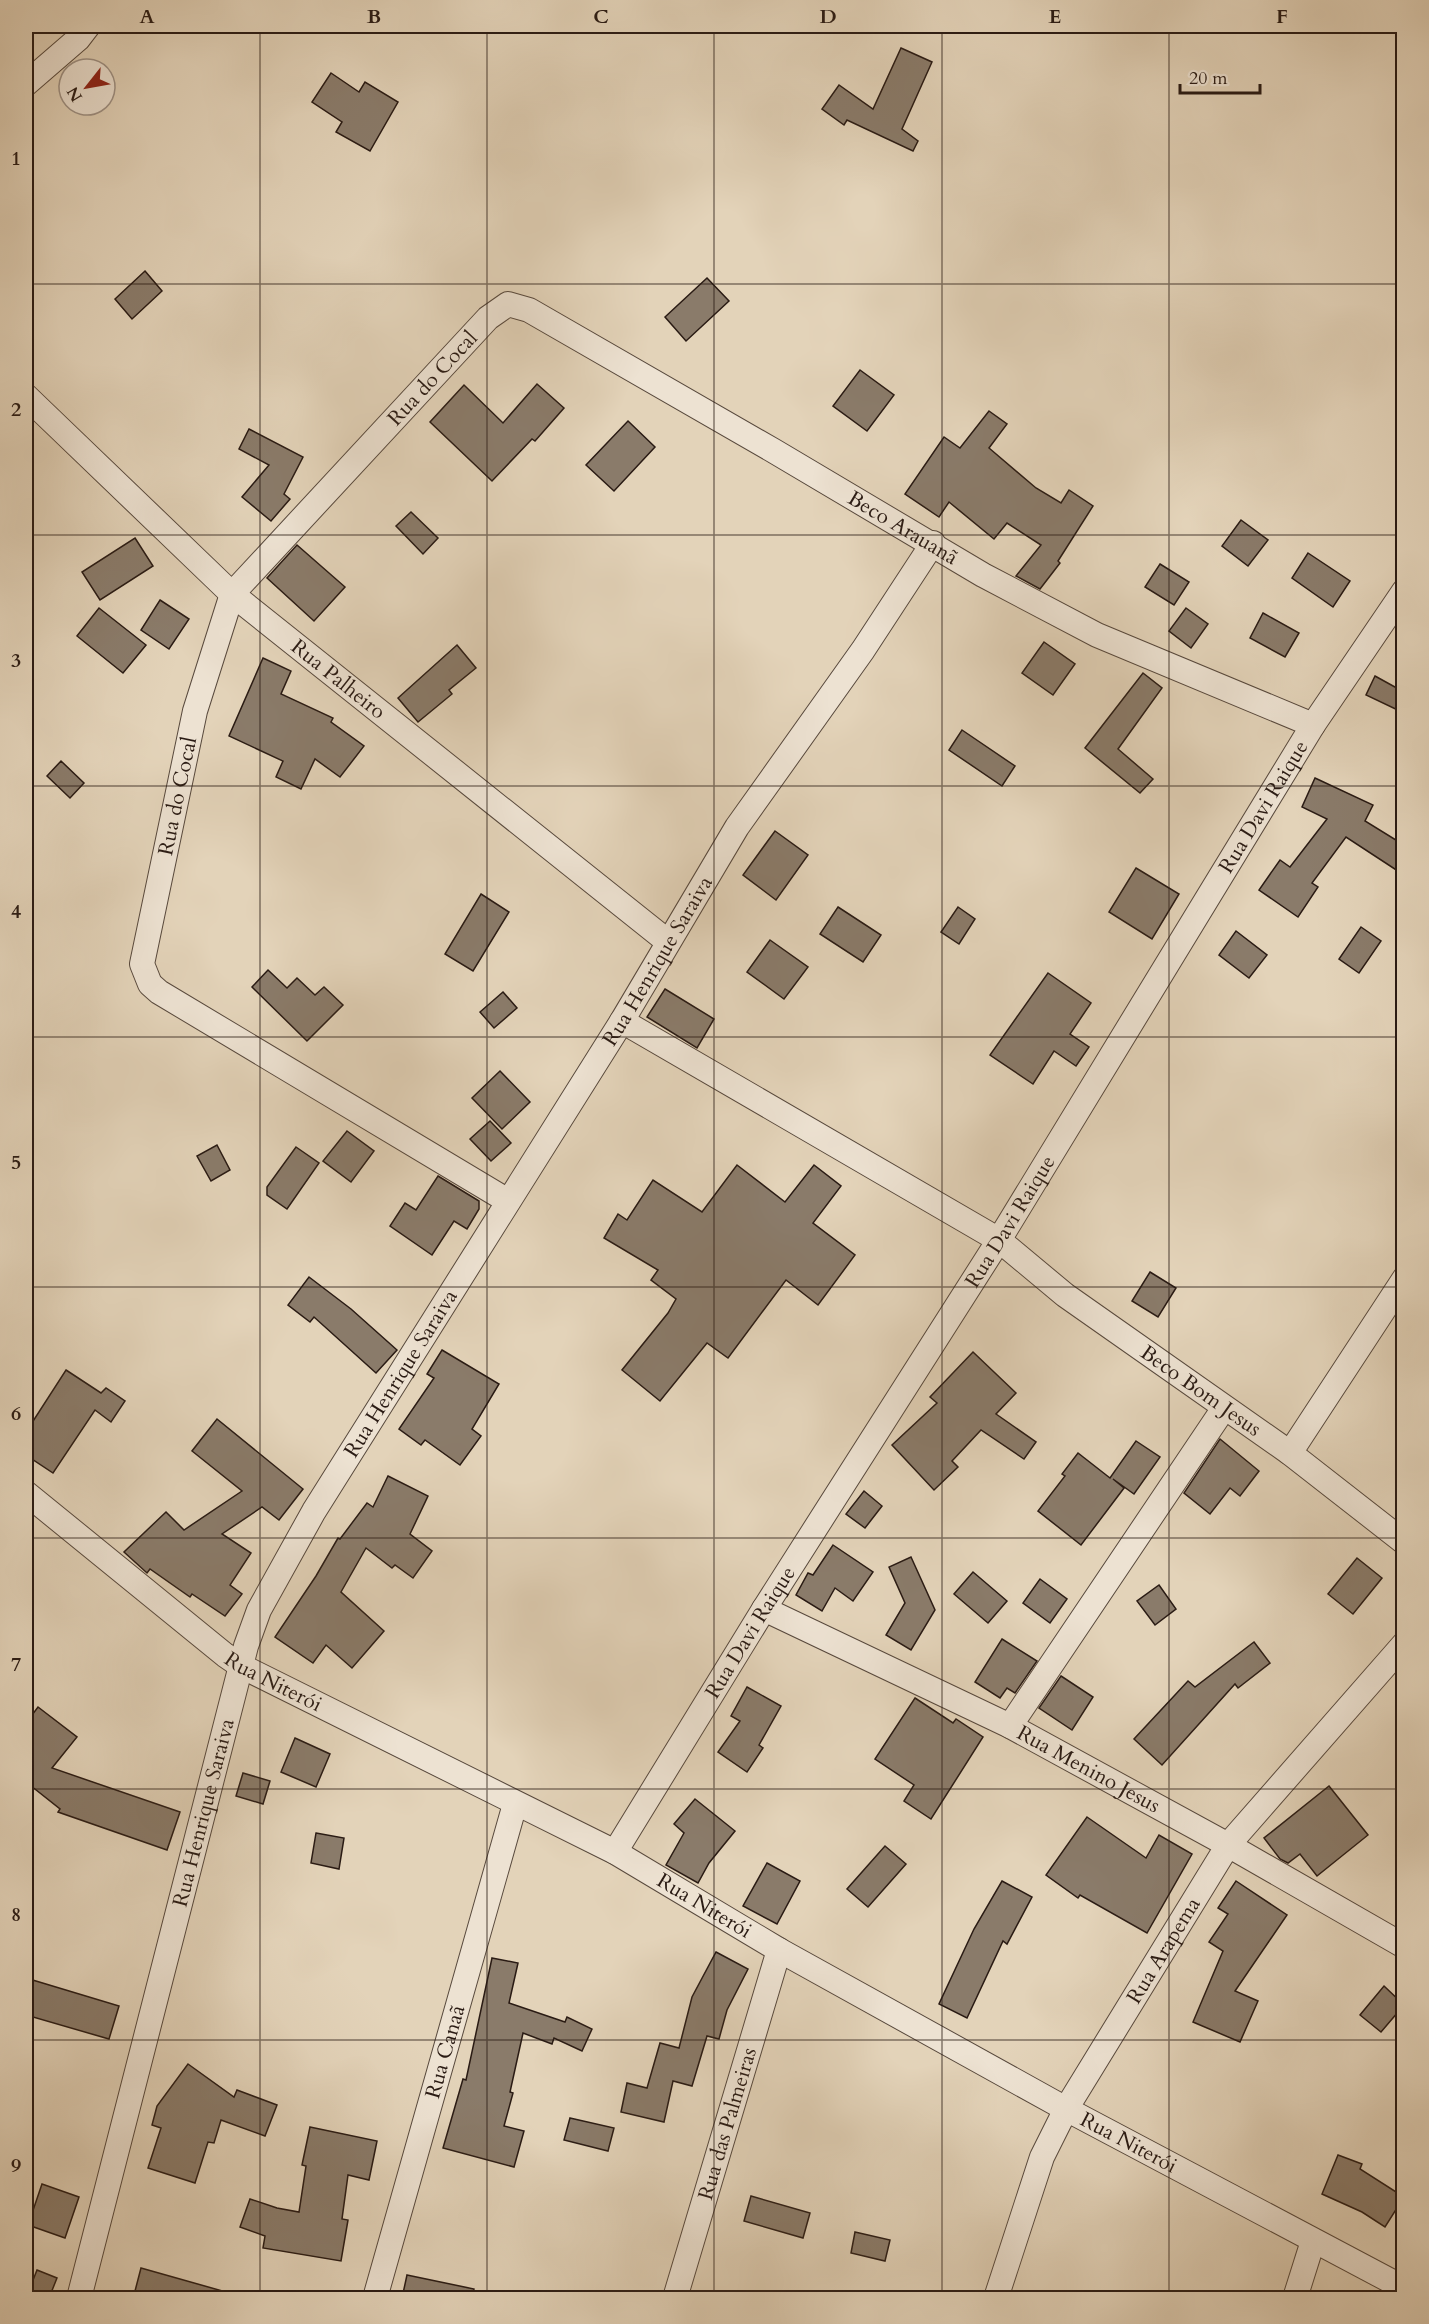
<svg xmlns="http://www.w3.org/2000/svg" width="1429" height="2324" font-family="Cardo,serif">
<rect width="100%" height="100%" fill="#e3d3b9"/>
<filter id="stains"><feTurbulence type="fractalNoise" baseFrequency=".00333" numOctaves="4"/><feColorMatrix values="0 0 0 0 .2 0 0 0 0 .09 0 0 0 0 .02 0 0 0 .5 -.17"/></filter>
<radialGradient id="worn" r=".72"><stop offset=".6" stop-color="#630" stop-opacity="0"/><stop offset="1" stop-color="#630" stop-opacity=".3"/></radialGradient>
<g fill="#8a7b6a" stroke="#2a1b14" stroke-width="1.5">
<path d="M901 48 932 62 902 129 918 141 913 151 847 120 844 125 822 109 839 85 873 109Z"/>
<path d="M331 73 359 92 365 82 398 102 370 151 336 132 342 122 312 102Z"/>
<path d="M145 271 162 291 132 319 115 299Z"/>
<path d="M707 278 729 301 686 341 665 317Z"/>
<path d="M860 370 894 395 867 431 833 406Z"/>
<path d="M537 384 564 408 535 441 532 439 492 481 430 422 464 385 503 423Z"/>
<path d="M989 411 1007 424 989 448 1036 488 1061 503 1069 490 1093 506 1058 561 1060 563 1040 589 1016 576 1041 545 1007 523 994 539 949 502 939 517 905 494 944 437 960 448Z"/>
<path d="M628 421 655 447 614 491 586 465Z"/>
<path d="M249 429 303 457 284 494 290 499 271 521 242 497 269 465 239 449Z"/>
<path d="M411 512 438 538 423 554 396 526Z"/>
<path d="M1241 520 1268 540 1248 566 1222 546Z"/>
<path d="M135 538 153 566 100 600 82 572Z"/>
<path d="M297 545 345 587 314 621 267 578Z"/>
<path d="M1308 553 1350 581 1333 607 1292 578Z"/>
<path d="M1160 564 1189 582 1174 605 1145 587Z"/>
<path d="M160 600 189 619 169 649 141 630Z"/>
<path d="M99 608 146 645 123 673 77 636Z"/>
<path d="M1186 608 1208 624 1191 648 1169 631Z"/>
<path d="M1263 613 1299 633 1285 657 1250 638Z"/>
<path d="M1044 642 1075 664 1053 695 1022 673Z"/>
<path d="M457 645 476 668 449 690 452 694 418 722 398 698Z"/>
<path d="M263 658 291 671 281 694 333 718 331 722 364 746 340 777 315 759 301 789 276 777 283 761 229 736Z"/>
<path d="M1143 673 1162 688 1118 749 1153 779 1140 793 1085 748Z"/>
<path d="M1375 676 1404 692V713L1366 695Z"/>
<path d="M962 730 1015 766 1002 786 949 750Z"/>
<path d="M61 761 84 783 70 798 47 776Z"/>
<path d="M1315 778 1373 805 1365 821 1404 845V875L1346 837 1312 883 1318 887 1298 917 1259 890 1280 860 1290 867 1327 819 1302 807Z"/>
<path d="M775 831 808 855 776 900 743 875Z"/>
<path d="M1136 868 1179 894 1152 939 1109 912Z"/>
<path d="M481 894 509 912 473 971 445 954Z"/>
<path d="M838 907 881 935 863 962 820 934Z"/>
<path d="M958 907 975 919 959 944 941 932Z"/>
<path d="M1361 927 1381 941 1359 973 1339 959Z"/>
<path d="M1236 931 1267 955 1249 978 1219 955Z"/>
<path d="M770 940 808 967 784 999 747 972Z"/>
<path d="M268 970 287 988 297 978 315 995 324 987 343 1005 307 1041 252 987Z"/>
<path d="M1048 973 1091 1003 1070 1034 1089 1047 1076 1066 1054 1051 1033 1084 990 1055Z"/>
<path d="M665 989 714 1019 697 1048 647 1017Z"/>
<path d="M503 992 517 1008 494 1028 480 1012Z"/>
<path d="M500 1071 530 1102 502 1129 472 1098Z"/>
<path d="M490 1121 511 1143 491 1161 470 1139Z"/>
<path d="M347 1131 374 1151 351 1182 323 1161Z"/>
<path d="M217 1145 230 1170 211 1181 197 1156Z"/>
<path d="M296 1147 319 1163 287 1209 267 1195V1187Z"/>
<path d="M737 1165 785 1202 814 1165 841 1186 813 1223 855 1255 818 1305 786 1280 728 1358 707 1343 660 1401 622 1370 668 1313 676 1299 651 1280 658 1270 604 1238 618 1214 627 1220 653 1180 702 1212Z"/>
<path d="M438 1176 479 1201V1209L467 1229 454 1221 432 1255 390 1226 405 1203 416 1210Z"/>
<path d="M1150 1272 1176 1288 1158 1317 1132 1301Z"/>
<path d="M309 1277 351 1309 397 1350 376 1373 314 1317 310 1322 288 1305Z"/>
<path d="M442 1350 499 1384 472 1429 481 1436 460 1465 425 1440 421 1445 399 1429 434 1378 427 1374Z"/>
<path d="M973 1352 1016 1393 996 1414 1036 1442 1024 1459 981 1430 952 1461 958 1467 934 1490 892 1445 937 1403 930 1397Z"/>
<path d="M66 1370 101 1393 106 1388 125 1401 111 1422 95 1410 53 1473 26 1455V1432Z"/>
<path d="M217 1419 303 1489 279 1520 262 1507 222 1534 251 1553 230 1585 242 1594 225 1616 192 1594 190 1597 150 1569 147 1573 124 1552 166 1512 184 1530 242 1491 192 1451Z"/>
<path d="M1220 1439 1259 1471 1240 1496 1230 1488 1210 1514 1184 1493Z"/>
<path d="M1136 1441 1160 1457 1134 1494 1113 1479 1124 1488 1081 1545 1038 1511 1065 1476 1062 1474 1078 1453 1110 1478Z"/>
<path d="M388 1476 428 1496 410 1534 432 1551 413 1578 395 1565 392 1568 366 1548 341 1592 384 1631 352 1668 326 1645 313 1663 275 1637 316 1576 338 1538 340 1539 367 1503 373 1507Z"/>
<path d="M864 1491 882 1506 865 1528 846 1514Z"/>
<path d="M833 1545 873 1572 853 1601 835 1588 822 1611 796 1595 808 1573 813 1575Z"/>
<path d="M911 1557 935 1610 911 1650 886 1635 905 1603 889 1567Z"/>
<path d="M1357 1558 1382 1578 1353 1614 1328 1594Z"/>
<path d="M973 1572 1007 1601 988 1623 954 1594Z"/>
<path d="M1040 1579 1067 1599 1050 1623 1023 1603Z"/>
<path d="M1159 1585 1176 1609 1155 1625 1137 1601Z"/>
<path d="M1002 1639 1037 1661 1015 1693 1007 1688 1000 1698 975 1682Z"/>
<path d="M1254 1642 1270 1663 1238 1688 1235 1684 1162 1765 1134 1739 1188 1681 1195 1687Z"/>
<path d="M1061 1676 1093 1697 1072 1730 1039 1708Z"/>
<path d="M747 1687 781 1706 759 1745 763 1748 747 1772 718 1752 740 1721 731 1716Z"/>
<path d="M915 1698 953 1723 956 1719 983 1737 931 1819 904 1801 914 1785 875 1759Z"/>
<path d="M38 1707 77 1737 52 1768 180 1812 167 1850 58 1812 60 1809 26 1782V1723Z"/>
<path d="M295 1738 330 1754 316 1787 281 1772Z"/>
<path d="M243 1773 270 1781 263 1804 236 1796Z"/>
<path d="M1329 1786 1368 1835 1317 1876 1300 1854 1288 1863 1280 1859 1264 1838Z"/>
<path d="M695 1799 735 1831 709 1863 698 1883 666 1865 684 1833 674 1824Z"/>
<path d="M1087 1817 1146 1858 1159 1835 1192 1854 1147 1933 1080 1895 1078 1898 1046 1875Z"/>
<path d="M316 1833 344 1838 339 1869 311 1863Z"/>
<path d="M885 1846 906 1864 868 1907 847 1889Z"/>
<path d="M767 1863 800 1881 777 1924 743 1906Z"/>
<path d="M1002 1881 1032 1897 1007 1944 1003 1941 967 2018 939 2004 974 1929Z"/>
<path d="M1236 1881 1287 1915 1235 1991 1258 2001 1240 2042 1193 2022 1223 1951 1209 1942 1228 1914 1218 1908Z"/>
<path d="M716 1952 748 1969 727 2010 719 2039 707 2036 692 2086 673 2081 664 2122 621 2112 627 2083 647 2088 660 2043 679 2048 692 1997Z"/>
<path d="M492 1958 518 1963 509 2003 565 2022 567 2017 592 2029 582 2051 554 2038 552 2044 523 2033 510 2092 513 2093 504 2126 524 2131 514 2167 443 2148 463 2079 466 2080Z"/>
<path d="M26 1978 119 2006 109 2039 26 2015Z"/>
<path d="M1384 1986 1404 2005 1381 2032 1360 2015Z"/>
<path d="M188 2064 234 2097 237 2090 277 2105 265 2136 221 2120 214 2143 208 2142 195 2183 148 2168 161 2128 152 2125 157 2106Z"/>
<path d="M570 2118 614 2128 608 2151 564 2140Z"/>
<path d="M310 2127 377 2141 369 2180 348 2175 342 2219 348 2220 341 2261 263 2248 265 2236 240 2227 250 2199 277 2208 299 2212 306 2166 302 2165Z"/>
<path d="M1338 2155 1362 2164 1360 2169 1404 2197 1385 2227 1362 2212 1322 2194Z"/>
<path d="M42 2184 79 2197 65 2238 28 2225Z"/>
<path d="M751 2196 810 2213 803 2238 744 2221Z"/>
<path d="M855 2232 890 2240 885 2261 851 2253Z"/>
<path d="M141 2268 226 2292 225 2298H159L135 2291Z"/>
<path d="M37 2270 57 2278 49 2298H26Z"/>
<path d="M407 2275 474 2289 472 2298H402Z"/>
</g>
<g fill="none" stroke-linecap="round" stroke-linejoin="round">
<g stroke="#58493d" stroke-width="26">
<g id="street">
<path d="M26 84 78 39 88 26"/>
<path id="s1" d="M26 396 232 594 667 941"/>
<path id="s2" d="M622 1021 999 1240 1065 1295 1290 1453 1404 1542"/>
<path id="s3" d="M508 1201 159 992 150 984 142 964 195 711 232 594 488 318 508 304 529 310 774 451 983 575 1097 635 1313 725"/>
<path d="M1290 1453 1404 1279"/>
<path id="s4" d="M26 1493 225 1655 241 1666 615 1852 779 1950 1066 2109 1404 2288"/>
<path id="s5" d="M764 1609 1010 1726 1228 1845 1404 1946"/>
<path d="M1010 1726 1224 1408"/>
<path id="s6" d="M615 1852 764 1609 999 1240 1313 725 1404 591"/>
<path id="s7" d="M79 2298 246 1646 259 1610 314 1511 622 1021 737 827 863 650 933 543"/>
<path id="s8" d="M375 2298 515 1804"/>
<path id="s9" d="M675 2298 779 1950"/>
<path id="s10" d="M996 2298 1042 2157 1066 2109 1228 1845 1404 1644"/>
<path d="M1295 2298 1313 2241"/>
</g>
</g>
<use href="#street" stroke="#ede2d2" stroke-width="24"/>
</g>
<path fill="none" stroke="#2a1b14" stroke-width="1.5" stroke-opacity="0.55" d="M260 26V2298M487 26V2298M714 26V2298M942 26V2298M1169 26V2298M26 284H1404M26 535H1404M26 786H1404M26 1037H1404M26 1287H1404M26 1538H1404M26 1789H1404M26 2040H1404"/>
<g text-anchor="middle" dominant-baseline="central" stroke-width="4.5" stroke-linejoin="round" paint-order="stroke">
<g font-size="21" fill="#2a1b14" stroke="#ede2d2">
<text stroke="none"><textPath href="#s3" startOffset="1116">Rua do Cocal</textPath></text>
<text stroke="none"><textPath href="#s3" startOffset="1677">Beco Arauanã</textPath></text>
<text stroke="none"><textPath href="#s1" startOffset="422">Rua Palheiro</textPath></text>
<text stroke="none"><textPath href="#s3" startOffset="612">Rua do Cocal</textPath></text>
<text stroke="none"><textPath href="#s6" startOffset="1230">Rua Davi Raique</textPath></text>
<text stroke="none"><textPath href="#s7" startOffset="1473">Rua Henrique Saraiva</textPath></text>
<text stroke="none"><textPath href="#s6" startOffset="744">Rua Davi Raique</textPath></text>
<text stroke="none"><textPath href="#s7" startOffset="987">Rua Henrique Saraiva</textPath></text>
<text stroke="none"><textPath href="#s2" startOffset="688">Beco Bom Jesus</textPath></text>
<text stroke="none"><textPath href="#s6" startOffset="258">Rua Davi Raique</textPath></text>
<text stroke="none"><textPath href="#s4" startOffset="312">Rua Niterói</textPath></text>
<text stroke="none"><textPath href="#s5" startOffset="362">Rua Menino Jesus</textPath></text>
<text stroke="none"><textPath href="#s7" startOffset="501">Rua Henrique Saraiva</textPath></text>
<text stroke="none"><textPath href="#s4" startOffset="798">Rua Niterói</textPath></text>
<text stroke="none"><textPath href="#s10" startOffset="388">Rua Arapema</textPath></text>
<text stroke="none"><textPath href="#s8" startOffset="256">Rua Canaã</textPath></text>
<text stroke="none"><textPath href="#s9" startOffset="182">Rua das Palmeiras</textPath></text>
<text stroke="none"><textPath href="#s4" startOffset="1284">Rua Niterói</textPath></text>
</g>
</g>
<rect width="1429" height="2324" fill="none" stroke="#e3d3b9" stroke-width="66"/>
<g transform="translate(87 87) rotate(239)"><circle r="28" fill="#ede2d2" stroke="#9f9286" stroke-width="1.5"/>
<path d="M0-4.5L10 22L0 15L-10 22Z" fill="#8f2418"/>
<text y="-9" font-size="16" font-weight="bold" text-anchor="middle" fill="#2a1b14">N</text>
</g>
<path d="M1180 84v9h80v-9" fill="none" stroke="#2a1b14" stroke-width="3"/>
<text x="1189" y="84" font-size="18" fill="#2a1b14" stroke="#ede2d2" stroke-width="4.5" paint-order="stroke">20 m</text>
<rect x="33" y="33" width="1363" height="2258" fill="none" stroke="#2a1b14" stroke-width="2"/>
<g font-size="20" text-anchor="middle" font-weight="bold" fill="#2a1b14">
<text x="147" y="23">A</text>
<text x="374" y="23">B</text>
<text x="601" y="23">C</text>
<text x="828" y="23">D</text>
<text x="1055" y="23">E</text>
<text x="1282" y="23">F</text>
<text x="16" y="165">1</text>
<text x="16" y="416">2</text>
<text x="16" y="667">3</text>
<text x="16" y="918">4</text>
<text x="16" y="1169">5</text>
<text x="16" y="1420">6</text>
<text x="16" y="1671">7</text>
<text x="16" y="1921">8</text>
<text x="16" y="2172">9</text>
</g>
<rect width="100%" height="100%" filter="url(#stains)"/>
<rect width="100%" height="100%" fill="url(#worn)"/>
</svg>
